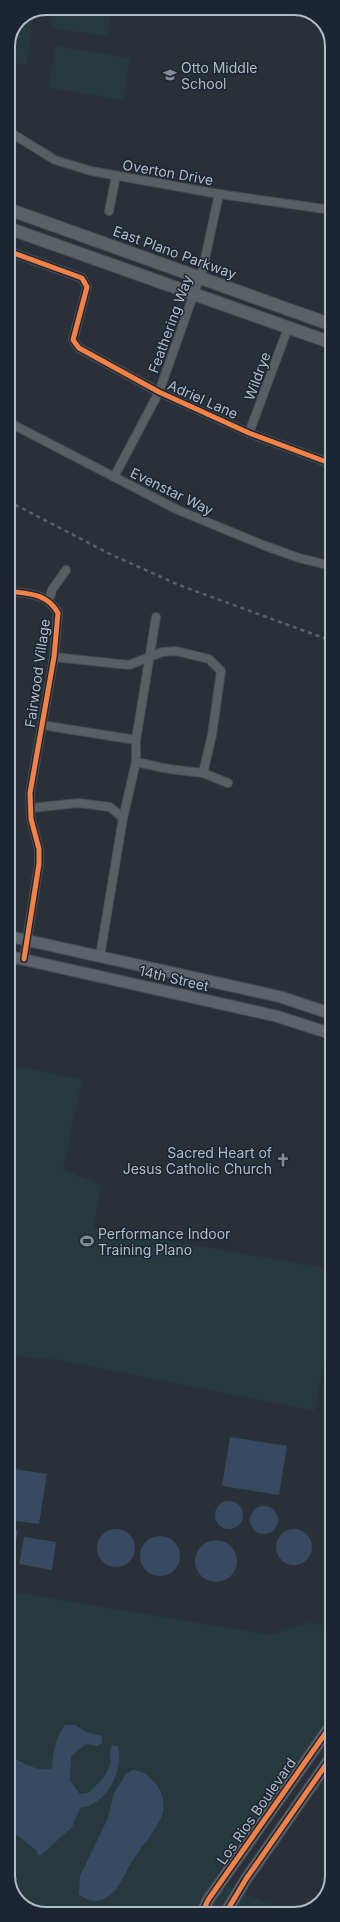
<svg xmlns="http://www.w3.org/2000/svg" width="340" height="1922" font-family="Inter,sans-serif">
<rect width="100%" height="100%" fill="#293037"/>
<g fill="#263a3d">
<path d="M54 8H111L107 36 51 28Z"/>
<path d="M34 13 26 65 8 62V46L19 19Z"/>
<path d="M56 46 130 58 123 100 49 88Z"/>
<path d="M10 1065 82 1080 63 1169 101 1185 94 1228 332 1269V1323L314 1411 59 1360 14 1356 8 1360V1075Z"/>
<path d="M8 1591 271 1635 311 1622 332 1627V1714L213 1880 277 1907 281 1914H41L19 1903 8 1881Z"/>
</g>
<g fill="#374a62">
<path d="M230 1437 287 1446 279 1495 222 1486Z"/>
<path d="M8 1468 47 1474 39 1524 8 1520Z"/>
<circle cx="229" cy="1515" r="14"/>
<circle cx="264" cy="1520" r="14"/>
<path d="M8 1528 18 1530 14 1552 8 1551Z"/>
<circle cx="116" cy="1548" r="19"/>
<circle cx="294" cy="1547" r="18"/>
<circle cx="160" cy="1556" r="20"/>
<path d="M24 1537 56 1542 52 1570 19 1564Z"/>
<circle cx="216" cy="1561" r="21"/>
<path d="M65 1725H75L86 1732 102 1736V1743L97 1746 86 1744 71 1756 70 1781 80 1794 88 1793C96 1786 108 1775 110 1764 111 1756 109 1752 112 1745L118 1746C124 1770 107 1805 80 1808L72 1827 40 1856 37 1853 36 1850 8 1828V1755C20 1761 39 1774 52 1768 53 1753 55 1738 65 1725Z"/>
<path d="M133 1770C155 1772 171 1800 160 1820 153 1834 141 1847 133 1860 124 1873 119 1892 104 1899 95 1903 85 1900 79 1894L80 1876 108 1818 114 1793 126 1774Z"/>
</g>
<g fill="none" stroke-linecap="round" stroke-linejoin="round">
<g stroke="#474c52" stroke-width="10">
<g id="minor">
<path d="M8 131 55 160 91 171 219 194 332 210"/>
<path d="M109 211 116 176"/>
<path d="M8 251 82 278 87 287 73 340 79 348 159 392 249 433 332 464"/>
<path d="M8 422 178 510 263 545 299 558 332 566"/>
<path d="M249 433 288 328"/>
<path d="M114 477 159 392 203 268 219 194"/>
<path d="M8 591C29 594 47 593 58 613L54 657 30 793 31 819 39 849V864L24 959"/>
<path d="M49 600 52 590 66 570"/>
<path d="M54 657 129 665 162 652 176 651 209 659 221 671 212 735 203 773"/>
<path d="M42 725 136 740"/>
<path d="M136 762 169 769 203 773 228 783"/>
<path d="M31 808 78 803 110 807 123 818"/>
<path d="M100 956 123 818 136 762V740L156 617"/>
</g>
</g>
<g stroke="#474c52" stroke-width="13">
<g id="secondary">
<path d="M8 936 281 997 332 1014"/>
<path d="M8 956 276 1016 332 1034"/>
<path d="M202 1914 208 1900 332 1724"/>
<path d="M225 1914 246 1879 332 1756"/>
</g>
</g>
<g stroke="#474c54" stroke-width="14">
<g id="primary">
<path d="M8 209 332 325"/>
<path d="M8 228 332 343"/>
</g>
</g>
<use href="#minor" stroke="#595e65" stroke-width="8"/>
<use href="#secondary" stroke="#5e626a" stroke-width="11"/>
<use href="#primary" stroke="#5b6167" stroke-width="12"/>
<path stroke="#5d6268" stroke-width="2.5" stroke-dasharray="4 4" stroke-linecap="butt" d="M8 501 110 554 179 585 332 641"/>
<g stroke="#1c2632" stroke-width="8">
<g id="cycleway">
<path d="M8 251 82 278 87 287 73 340 79 348 159 392 249 433 332 464"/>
<path d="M8 591C29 594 47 593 58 613L54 657 30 793 31 819 39 849V864L24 959"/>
<path d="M202 1914 208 1900 332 1724"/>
<path d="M225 1914 246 1879 332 1756"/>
</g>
</g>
<use href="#cycleway" stroke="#f48246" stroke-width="5"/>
</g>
<defs>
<g id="school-bare" transform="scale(1.08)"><path d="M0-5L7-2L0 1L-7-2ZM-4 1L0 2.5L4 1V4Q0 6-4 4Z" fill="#838b95" stroke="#1c2632" stroke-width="2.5" paint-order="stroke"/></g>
<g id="church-bare" transform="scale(1.08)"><path d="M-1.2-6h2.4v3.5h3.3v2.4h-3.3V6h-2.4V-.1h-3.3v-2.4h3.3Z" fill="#838b95" stroke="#1c2632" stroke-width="2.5" paint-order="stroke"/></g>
<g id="stadium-bare" transform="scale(1.08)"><path d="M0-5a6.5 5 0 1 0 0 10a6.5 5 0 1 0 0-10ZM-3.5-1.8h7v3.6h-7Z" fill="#838b95" stroke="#1c2632" stroke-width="2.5" paint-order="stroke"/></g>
</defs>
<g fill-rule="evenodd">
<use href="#school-bare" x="170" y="75"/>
<use href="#church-bare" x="283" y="1160"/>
<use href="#stadium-bare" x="87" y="1241"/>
</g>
<g text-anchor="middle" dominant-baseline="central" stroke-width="3" stroke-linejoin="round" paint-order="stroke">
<g font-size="14" fill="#b3bcc8" stroke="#1c2632" text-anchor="start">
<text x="181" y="67">Otto Middle<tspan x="181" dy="16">School</tspan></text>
<text x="272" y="1152" text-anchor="end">Sacred Heart of<tspan x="272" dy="16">Jesus Catholic Church</tspan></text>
<text x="98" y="1233">Performance Indoor<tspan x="98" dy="16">Training Plano</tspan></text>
</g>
<g font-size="14" fill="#b3bcc8" stroke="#1c2632">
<text transform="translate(168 172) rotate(10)">Overton Drive</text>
<text transform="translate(175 252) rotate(20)">East Plano Parkway</text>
<text transform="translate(170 324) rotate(-70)">Feathering Way</text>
<text transform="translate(257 376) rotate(-70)">Wildrye</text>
<text transform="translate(203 399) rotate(24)">Adriel Lane</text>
<text transform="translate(172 491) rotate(26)">Evenstar Way</text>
<text transform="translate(37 673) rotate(-82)">Fairwood Village</text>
<text transform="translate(174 978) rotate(13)">14th Street</text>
<text transform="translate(256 1811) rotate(-55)">Los Rios Boulevard</text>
</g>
</g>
<path d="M0 0H340V1922H0ZM46 15H294A31 31 0 0 1 325 46V1876A31 31 0 0 1 294 1907H46A31 31 0 0 1 15 1876V46A31 31 0 0 1 46 15Z" fill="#1c2632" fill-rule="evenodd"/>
<path fill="none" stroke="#b3bcc8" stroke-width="2" d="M46 15H294A31 31 0 0 1 325 46V1876A31 31 0 0 1 294 1907H46A31 31 0 0 1 15 1876V46A31 31 0 0 1 46 15Z"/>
</svg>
